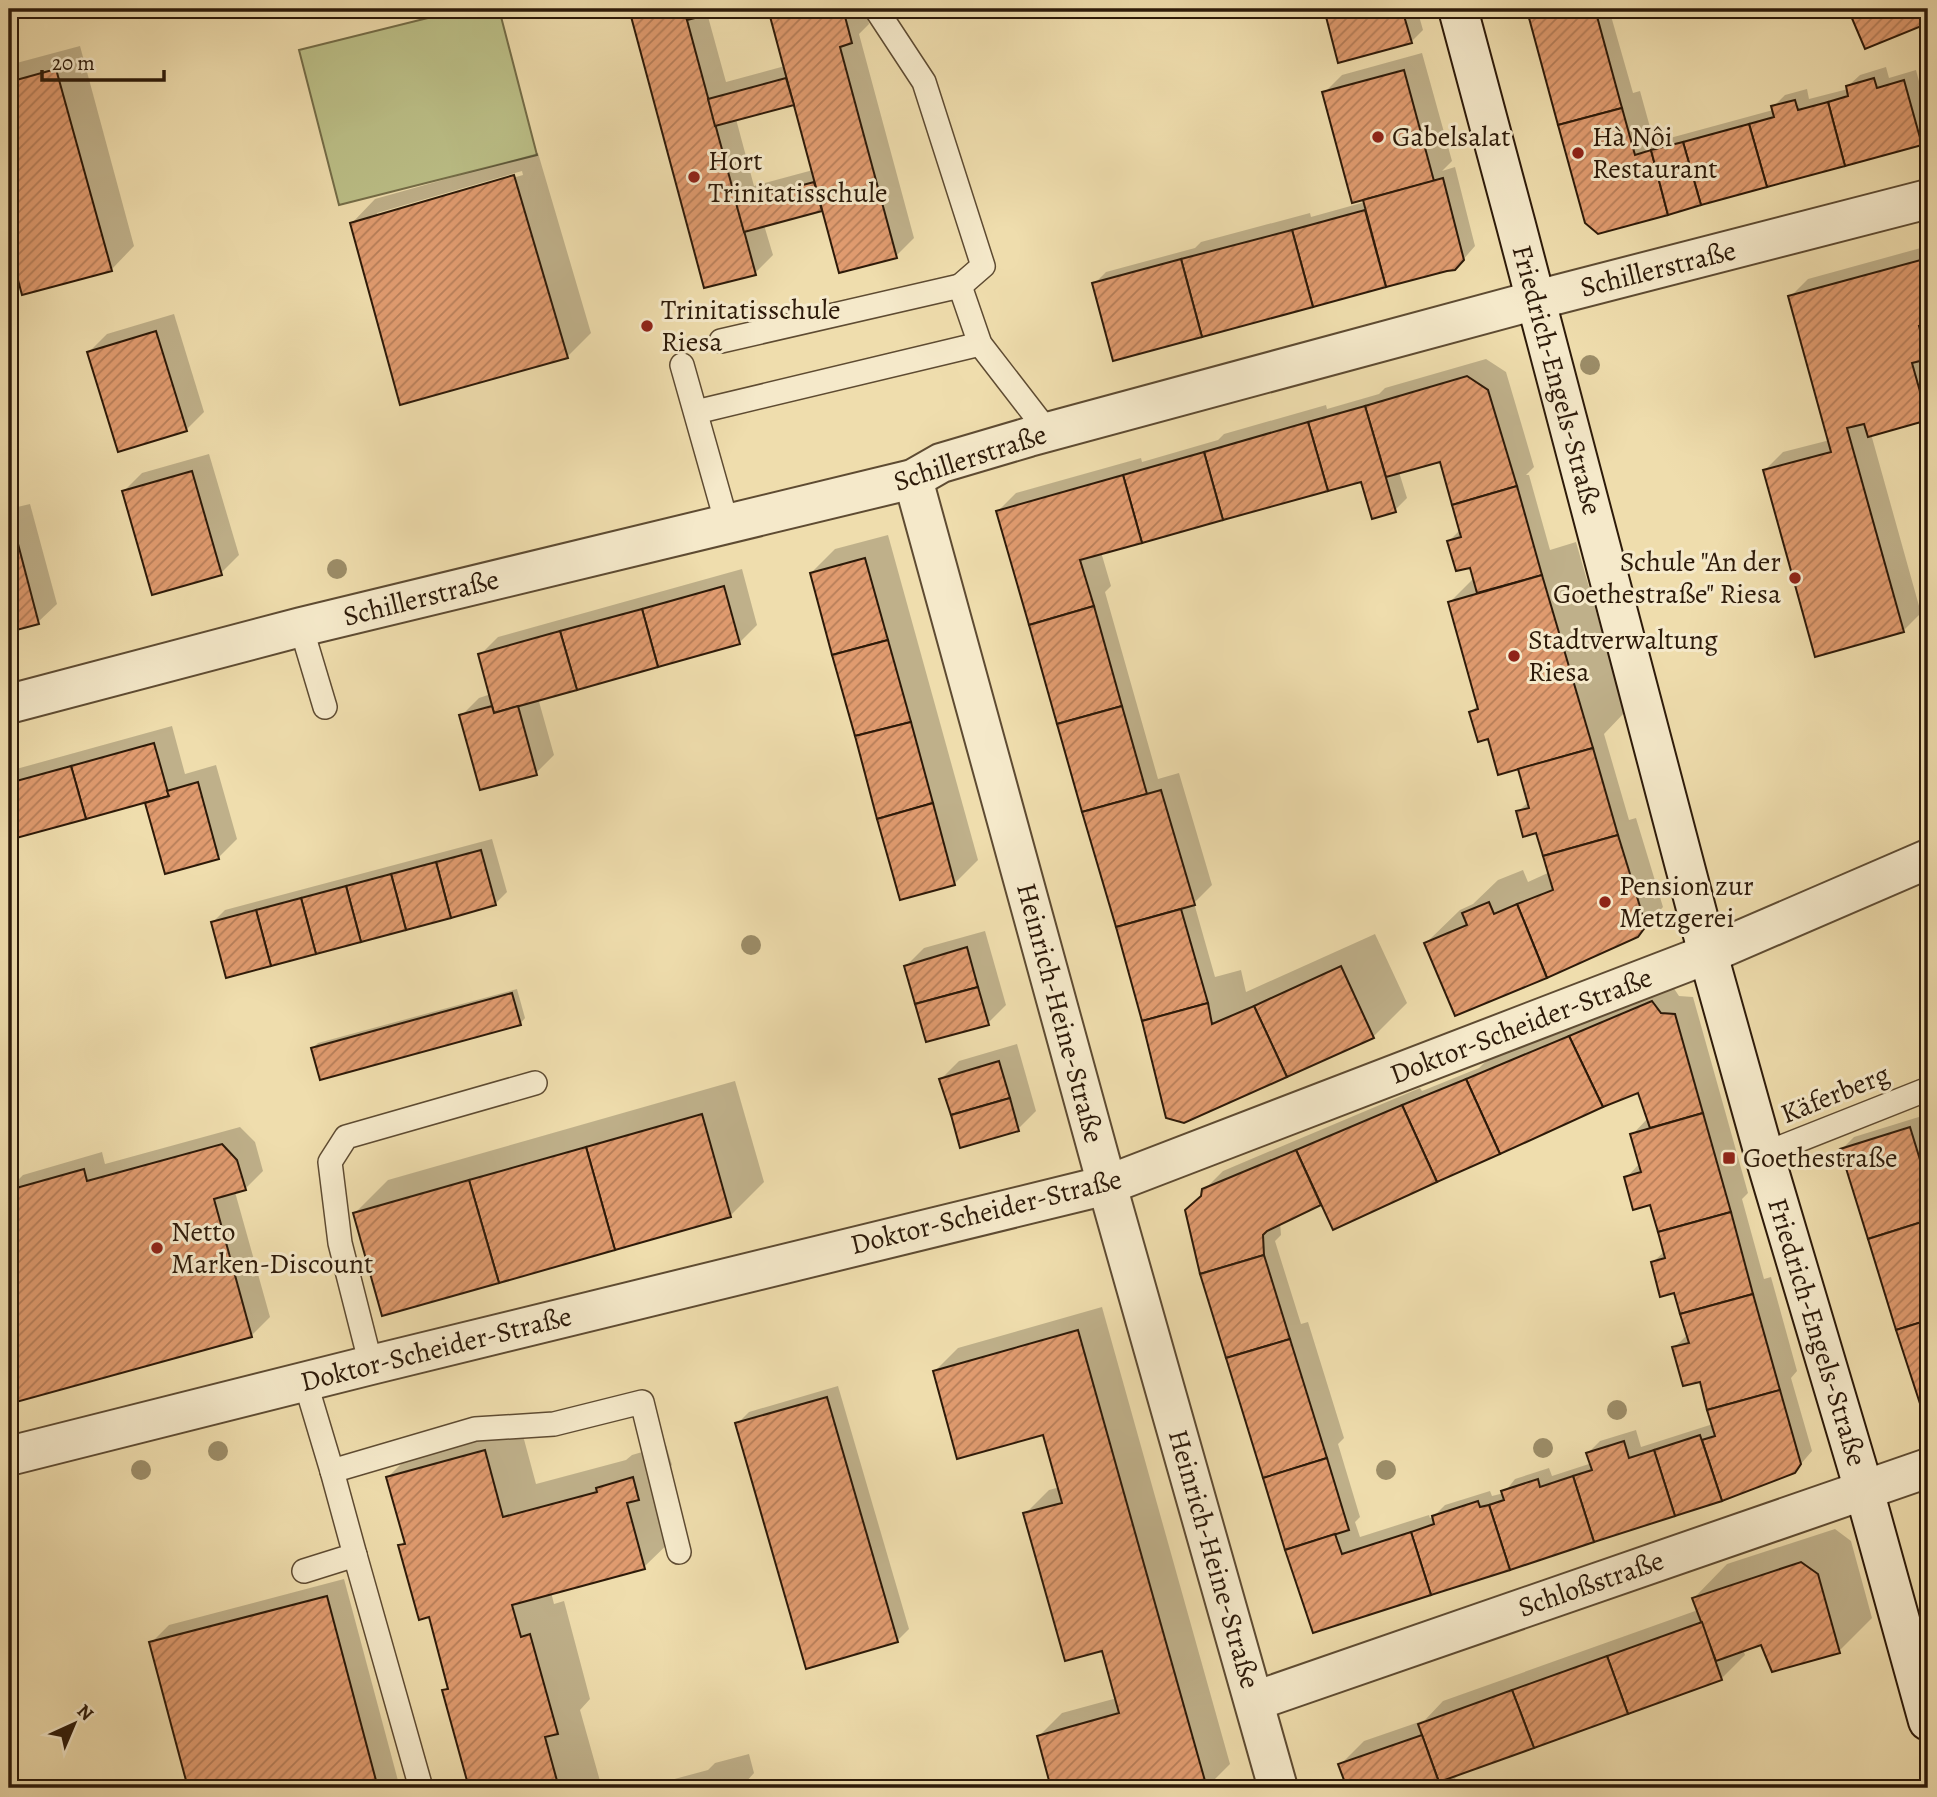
<svg xmlns="http://www.w3.org/2000/svg" width="1937" height="1797" font-family="Alegreya,serif">
<defs>
<pattern id="building-hatch" width="6" height="6" patternUnits="userSpaceOnUse" patternTransform="scale(1.75)"><rect width="6" height="6" fill="#e09b6f"/><path d="M-1 1l2-2M0 6l6-6M5 7l2-2" fill="none" stroke="#b67e59"/></pattern>
</defs>
<rect width="100%" height="100%" fill="#efddad"/>
<filter id="stains"><feTurbulence type="fractalNoise" baseFrequency=".00286" numOctaves="4"/><feColorMatrix values="0 0 0 0 .2 0 0 0 0 .09 0 0 0 0 .02 0 0 0 .5 -.17"/></filter>
<radialGradient id="worn" r=".72"><stop offset=".6" stop-color="#630" stop-opacity="0"/><stop offset="1" stop-color="#630" stop-opacity=".3"/></radialGradient>
<path fill="#bcc088" stroke="#746d48" stroke-width="2" d="M464 9H499L537 155 339 205 299 50Z"/>
<g fill="#0003" fill-rule="evenodd">
<path d="M630 9H723L707 13 726 82 785 66 770 9H866L869 24 859 34 914 238 896 256 824 209 764 225 773 255 755 273 705 286ZM795 103 813 170 754 186 736 119Z"/>
<path d="M1325 9H1417L1423 30 1411 42 1339 61Z"/>
<path d="M1528 9H1609L1633 93 1640 91 1653 138 1669 133 1670 138 1773 110V107L1785 95 1807 89 1809 99 1848 89V86L1860 75 1886 67 1889 78 1916 70 1928 115V136L1921 144 1586 222Z"/>
<path d="M1850 9H1928V18L1923 24 1866 47Z"/>
<path d="M80 46 134 246 111 270 24 293 9 239V65Z"/>
<path d="M1422 53 1452 161 1442 171 1455 167 1475 246 1455 269H1447L1115 359 1094 284 1106 272 1195 248 1201 242 1310 213 1311 217 1365 202 1324 93 1342 75Z"/>
<path d="M538 153 591 333 568 356 401 403 352 223 375 199ZM522 171 523 175 377 217V213Z"/>
<path d="M1928 246V417L1871 434 1921 613 1903 631 1765 470 1783 452 1830 440 1790 297 1808 279Z"/>
<path d="M174 314 204 412 186 430 89 352 107 334Z"/>
<path d="M1486 359 1506 372 1534 467 1526 475H1529L1550 550 1576 542 1625 712 1604 734 1629 820 1636 818 1663 907 1637 936 1426 943 1460 910 1473 904 1498 880 1523 870 1528 882 1550 872 1537 830 1518 812 1529 801 1520 770 1489 737 1471 712 1479 704 1450 602 1475 577 1471 565 1449 541 1461 529 1441 460 1399 472 1407 498 1395 510 1363 479 1101 552 1111 586 1105 592 1158 779 1179 773 1212 885 1194 903 1215 977 1241 970 1246 992 1375 934 1407 1003 1373 1037 1144 1021 998 511 1016 493 1141 458 1142 462 1218 440 1224 434 1326 405 1327 409 1379 394 1385 388Z"/>
<path d="M9 430 17 463 9 472Z"/>
<path d="M209 454 239 555 221 573 124 491 142 473Z"/>
<path d="M30 504 57 604 38 622 9 630V509Z"/>
<path d="M888 535 978 860 954 884 811 573 835 549Z"/>
<path d="M742 569 757 625 739 643 538 698 554 755 536 773 461 716 479 698 491 694 480 655 498 637Z"/>
<path d="M172 726 185 774 216 765 237 839 219 857 166 872 146 801 9 839V771Z"/>
<path d="M492 839 507 892 495 904 213 922 225 910Z"/>
<path d="M985 931 1006 1005 988 1023 906 966 924 948Z"/>
<path d="M1671 984 1679 996 1693 997 1748 1193 1742 1199 1764 1279 1771 1277 1797 1371 1791 1378 1812 1451 1794 1472 1722 1500 1314 1631 1203 1194 1204 1190 1223 1171 1420 1088 1422 1091 1479 1068 1486 1061ZM1639 1091 1648 1118 1632 1135 1640 1163 1626 1178 1651 1203 1665 1251 1653 1262 1675 1291 1688 1334 1674 1348 1701 1380 1713 1424 1641 1447 1636 1430 1600 1441 1588 1453 1592 1463 1552 1476 1549 1468 1515 1479 1504 1493 1492 1496 1490 1491 1445 1505 1433 1517 1430 1518 1429 1515 1360 1537 1355 1522 1360 1517 1338 1444 1344 1438 1308 1322 1301 1324 1275 1241 1281 1235 1280 1222 1322 1203Z"/>
<path d="M517 989 525 1018 520 1024 313 1048 318 1043Z"/>
<path d="M1017 1044 1036 1111 1018 1129 941 1079 959 1061Z"/>
<path d="M735 1081 764 1182 730 1216 355 1213 388 1180Z"/>
<path d="M1922 1116 1928 1137V1418L1926 1417 1842 1149 1854 1137Z"/>
<path d="M240 1127 255 1142 263 1171 245 1189 235 1192 270 1317 252 1335 9 1402V1189L23 1175 102 1152 105 1164Z"/>
<path d="M1102 1307 1230 1764 1206 1788H1053L1038 1737 1062 1713 1117 1698 1103 1649 1025 1514 1049 1490 1060 1487 1045 1433 935 1371 958 1348Z"/>
<path d="M838 1386 909 1629 897 1641 737 1424 749 1412Z"/>
<path d="M518 1417 536 1484 626 1460 632 1455 666 1445 672 1465 662 1475 678 1534 644 1567 551 1592 554 1604 564 1601 590 1699 580 1710 602 1788H477V1787L471 1788 444 1691 449 1685 430 1615 400 1546 405 1540 388 1477 422 1443Z"/>
<path d="M1835 1529 1851 1541 1872 1618 1839 1651 1762 1643 1743 1649 1745 1655 1721 1679 1462 1772 1445 1788H1349L1340 1765 1364 1741 1425 1720 1443 1701 1698 1610 1694 1598 1727 1564Z"/>
<path d="M344 1579 400 1788H190L151 1643 169 1625Z"/>
<path d="M749 1754 754 1773 745 1783 746 1788H641L708 1770 715 1763Z"/>
</g>
<g fill="url(#building-hatch)" stroke="#2d1a09" stroke-width="2">
<path d="M629 9H684L756 275 704 288Z"/>
<path d="M684 9H730L687 20Z"/>
<path d="M768 9H843L852 43 840 47 897 258 839 273Z"/>
<path d="M1324 9H1402L1412 43 1338 63Z"/>
<path d="M1526 9H1564L1529 18Z"/>
<path d="M1564 9H1595L1622 108 1558 125 1529 18Z"/>
<path d="M1848 9H1918L1924 25 1865 49Z"/>
<path d="M56 69 112 271 22 295 9 246V82Z"/>
<path d="M1404 70 1434 181 1352 203 1322 92Z"/>
<path d="M786 78 794 105 715 126 708 99Z"/>
<path d="M1874 78 1877 88 1904 80 1922 145 1845 166 1828 102 1848 96 1846 86Z"/>
<path d="M1795 100 1798 110 1828 102 1845 166 1767 187 1749 124 1774 117 1771 106Z"/>
<path d="M1622 108 1635 155 1651 150 1668 215 1598 234 1585 223 1558 125Z"/>
<path d="M1749 124 1767 187 1701 205 1683 142Z"/>
<path d="M1683 142 1701 205 1668 215 1651 150Z"/>
<path d="M514 175 568 358 400 405 350 223Z"/>
<path d="M1443 178 1464 260 1455 270 1447 271 1386 287 1363 200Z"/>
<path d="M814 182 822 211 744 232 736 203Z"/>
<path d="M1365 210 1386 287 1313 307 1292 230Z"/>
<path d="M1292 230 1313 307 1202 337 1181 259Z"/>
<path d="M1928 258V323L1919 326 1928 359 1912 363 1928 420 1868 437 1864 424 1847 428 1904 632 1815 657 1763 470 1831 452 1788 296Z"/>
<path d="M1181 259 1202 337 1113 361 1092 283Z"/>
<path d="M156 331 187 431 118 452 87 352Z"/>
<path d="M1467 376 1488 390 1517 486 1452 505 1440 462 1386 477 1365 406Z"/>
<path d="M1365 406 1396 512 1372 519 1361 482 1328 491 1308 422Z"/>
<path d="M1308 422 1328 491 1223 520 1204 452Z"/>
<path d="M1204 452 1223 520 1142 543 1123 475Z"/>
<path d="M192 471 222 575 152 595 122 491Z"/>
<path d="M1123 475 1142 543 1080 560 1094 606 1029 625 996 511Z"/>
<path d="M1517 486 1542 575 1477 593 1470 568 1456 571 1447 541 1461 537 1452 505Z"/>
<path d="M9 521H12L39 624 9 632Z"/>
<path d="M865 558 888 640 832 655 810 573Z"/>
<path d="M1542 575 1593 748 1498 775 1488 739 1478 742 1469 712 1478 709 1448 602Z"/>
<path d="M724 586 740 644 658 667 642 609Z"/>
<path d="M1094 606 1122 706 1057 724 1029 625Z"/>
<path d="M642 609 658 667 577 690 560 631Z"/>
<path d="M560 631 577 690 494 713 478 654Z"/>
<path d="M888 640 911 722 855 736 832 655Z"/>
<path d="M492 706 494 713 518 706 537 775 480 790 459 715Z"/>
<path d="M1122 706 1147 794 1082 812 1057 724Z"/>
<path d="M911 722 933 803 877 819 855 736Z"/>
<path d="M154 743 169 796 86 819 71 766Z"/>
<path d="M1593 748 1618 835 1543 856 1536 833 1523 837 1516 811 1529 808 1518 769Z"/>
<path d="M71 766 86 819 9 840V783Z"/>
<path d="M198 782 219 859 165 874 145 803 169 796 167 791Z"/>
<path d="M1161 790 1195 905 1116 927 1082 812Z"/>
<path d="M933 803 955 885 900 900 877 819Z"/>
<path d="M1618 835 1646 926 1638 937 1547 978 1517 904 1553 890 1543 856Z"/>
<path d="M481 850 496 905 451 918 436 862Z"/>
<path d="M436 862 451 918 406 930 391 874Z"/>
<path d="M391 874 406 930 361 942 346 886Z"/>
<path d="M346 886 361 942 316 954 301 898Z"/>
<path d="M301 898 316 954 271 966 256 910Z"/>
<path d="M1489 902 1494 914 1517 904 1547 978 1455 1016 1424 943 1467 925 1462 913Z"/>
<path d="M1181 909 1208 1003 1142 1021 1116 927Z"/>
<path d="M256 910 271 966 226 978 211 922Z"/>
<path d="M967 947 978 987 915 1004 904 966Z"/>
<path d="M1341 966 1374 1038 1287 1077 1254 1006Z"/>
<path d="M978 987 989 1025 926 1042 915 1004Z"/>
<path d="M512 993 521 1025 320 1080 311 1048Z"/>
<path d="M1652 1001 1661 1013 1675 1014 1703 1113 1650 1128 1638 1093 1603 1107 1569 1036Z"/>
<path d="M1208 1003 1212 1024 1254 1006 1287 1077 1184 1123 1166 1118 1142 1021Z"/>
<path d="M1569 1036 1603 1107 1500 1154 1466 1079Z"/>
<path d="M999 1061 1010 1098 951 1115 939 1079Z"/>
<path d="M1466 1079 1500 1154 1437 1182 1402 1105Z"/>
<path d="M1010 1098 1019 1131 960 1148 951 1115Z"/>
<path d="M1402 1105 1437 1182 1333 1230 1296 1150Z"/>
<path d="M1703 1113 1731 1212 1658 1232 1650 1205 1633 1210 1624 1177 1641 1172 1630 1134Z"/>
<path d="M702 1114 731 1217 615 1250 586 1147Z"/>
<path d="M1910 1127 1928 1186V1220L1868 1239 1840 1149Z"/>
<path d="M222 1144 237 1160 246 1190 214 1199 252 1337 9 1404V1190L84 1169 87 1181Z"/>
<path d="M586 1147 615 1250 499 1283 469 1180Z"/>
<path d="M1296 1150 1321 1205 1267 1231 1263 1235 1264 1255 1200 1274 1185 1210 1201 1196 1202 1189Z"/>
<path d="M469 1180 499 1283 382 1316 353 1213Z"/>
<path d="M1731 1212 1753 1294 1680 1314 1674 1293 1660 1297 1651 1262 1665 1258 1658 1232Z"/>
<path d="M1928 1220V1320L1896 1330 1868 1239Z"/>
<path d="M1264 1255 1290 1339 1226 1358 1200 1274Z"/>
<path d="M1753 1294 1780 1390 1707 1410 1700 1382 1683 1386 1672 1347 1689 1343 1680 1314Z"/>
<path d="M1928 1320V1420L1925 1419 1896 1330Z"/>
<path d="M1078 1330 1207 1788H1051L1037 1736 1119 1713 1102 1651 1065 1661 1023 1513 1062 1503 1043 1435 957 1459 933 1371Z"/>
<path d="M1290 1339 1327 1458 1263 1478 1226 1358Z"/>
<path d="M1780 1390 1801 1464 1795 1473 1722 1501 1702 1440 1715 1436 1707 1410Z"/>
<path d="M827 1397 898 1642 806 1669 735 1423Z"/>
<path d="M1700 1435 1722 1501 1675 1516 1654 1450Z"/>
<path d="M1624 1441 1629 1458 1654 1450 1675 1516 1594 1542 1573 1476 1592 1470 1586 1453Z"/>
<path d="M485 1450 503 1517 597 1492 596 1488 633 1477 639 1500 627 1503 645 1569 512 1605 521 1637 530 1634 558 1734 545 1737 559 1788H469L442 1690 448 1689 429 1617 419 1620 398 1545 405 1544 386 1477Z"/>
<path d="M1327 1458 1349 1530 1285 1550 1263 1478Z"/>
<path d="M1573 1476 1594 1542 1510 1570 1489 1505 1504 1500 1501 1491 1538 1479 1540 1487Z"/>
<path d="M1478 1501 1480 1507 1489 1505 1510 1570 1431 1595 1411 1532 1434 1524 1432 1516Z"/>
<path d="M1411 1532 1431 1595 1313 1633 1285 1550 1335 1534 1342 1554Z"/>
<path d="M1801 1562 1818 1574 1840 1653 1772 1672 1761 1645 1716 1661 1692 1598Z"/>
<path d="M327 1596 378 1788H188L149 1642Z"/>
<path d="M1702 1622 1722 1680 1628 1714 1607 1656Z"/>
<path d="M1607 1656 1628 1714 1534 1748 1512 1690Z"/>
<path d="M1512 1690 1534 1748 1439 1782 1418 1724Z"/>
<path d="M1422 1735 1441 1788H1347L1338 1764Z"/>
</g>
<g fill="none" stroke-linecap="round" stroke-linejoin="round">
<g stroke="#5e4b32" stroke-width="26">
<g id="service">
<path d="M876 9 924 82 983 266 960 286"/>
<path d="M721 341 960 286 980 344 1048 432"/>
<path d="M682 365 727 524"/>
<path d="M696 412 980 344"/>
<path d="M301 627 325 707"/>
<path d="M1764 1154 1928 1089"/>
<path d="M371 1365 340 1243 330 1162 346 1137 535 1083"/>
<path d="M332 1471 475 1429 554 1424 642 1402 679 1552"/>
<path d="M355 1555 421 1788"/>
<path d="M304 1571 355 1555 332 1471 305 1381"/>
</g>
</g>
<g stroke="#5e4b32" stroke-width="42">
<g id="minor">
<path d="M913 479 1107 1185 1278 1788"/>
<path d="M9 704 301 627 913 479 941 463 1029 437 1536 300 1928 199"/>
<path d="M9 1456 371 1365 1107 1185 1708 954 1928 859"/>
<path d="M1255 1701 1928 1468"/>
</g>
</g>
<g stroke="#2d1a09" stroke-width="42">
<path id="secondary" d="M1458 9 1516 225 1708 954 1764 1154 1864 1490 1928 1721"/>
</g>
<use href="#service" stroke="#f5e9ca" stroke-width="23"/>
<use href="#minor" stroke="#f5e9ca" stroke-width="38"/>
<use href="#secondary" stroke="#f5e9ca" stroke-width="38"/>
</g>
<g fill="#9c8d68">
<circle cx="1590" cy="365" r="10"/>
<circle cx="337" cy="569" r="10"/>
<circle cx="751" cy="945" r="10"/>
<circle cx="1617" cy="1410" r="10"/>
<circle cx="1543" cy="1448" r="10"/>
<circle cx="218" cy="1451" r="10"/>
<circle cx="141" cy="1470" r="10"/>
<circle cx="1386" cy="1470" r="10"/>
</g>
<g fill="#8f2418" stroke="#f5e9ca" stroke-width="2.5">
<circle cx="1378" cy="137" r="7"/>
<circle cx="1578" cy="153" r="7"/>
<circle cx="694" cy="177" r="7"/>
<circle cx="647" cy="326" r="7"/>
<circle cx="1795" cy="578" r="7"/>
<circle cx="1514" cy="656" r="7"/>
<circle cx="1605" cy="902" r="7"/>
<rect x="1722" y="1151" width="14" height="14" rx="3.5"/>
<circle cx="157" cy="1248" r="7"/>
</g>
<g text-anchor="middle" dominant-baseline="central" stroke-width="6" stroke-linejoin="round" paint-order="stroke">
<g font-size="28" fill="#2d1a09" stroke="#f5e9ca" text-anchor="start">
<text x="1392" y="137">Gabelsalat</text>
<text x="1592" y="137">Hà Nôi<tspan x="1592" dy="32">Restaurant</tspan></text>
<text x="708" y="161">Hort<tspan x="708" dy="32">Trinitatisschule</tspan></text>
<text x="661" y="310">Trinitatisschule<tspan x="661" dy="32">Riesa</tspan></text>
<text x="1781" y="562" text-anchor="end">Schule "An der<tspan x="1781" dy="32">Goethestraße" Riesa</tspan></text>
<text x="1528" y="640">Stadtverwaltung<tspan x="1528" dy="32">Riesa</tspan></text>
<text x="1619" y="886">Pension zur<tspan x="1619" dy="32">Metzgerei</tspan></text>
<text x="1743" y="1158">Goethestraße</text>
<text x="171" y="1232">Netto<tspan x="171" dy="32">Marken-Discount</tspan></text>
</g>
<g font-size="28" fill="#2d1a09" stroke="#f5e9ca">
<text transform="translate(1658 269) rotate(-14)">Schillerstraße</text>
<text transform="translate(1557 380) rotate(75)">Friedrich-Engels-Straße</text>
<text transform="translate(970 458) rotate(-18)">Schillerstraße</text>
<text transform="translate(421 598) rotate(-14)">Schillerstraße</text>
<text transform="translate(1060 1013) rotate(75)">Heinrich-Heine-Straße</text>
<text transform="translate(1521 1026) rotate(-21)">Doktor-Scheider-Straße</text>
<text transform="translate(1835 1094) rotate(-22)">Käferberg</text>
<text transform="translate(986 1212) rotate(-14)">Doktor-Scheider-Straße</text>
<text transform="translate(1817 1332) rotate(73)">Friedrich-Engels-Straße</text>
<text transform="translate(436 1349) rotate(-14)">Doktor-Scheider-Straße</text>
<text transform="translate(1214 1559) rotate(74)">Heinrich-Heine-Straße</text>
<text transform="translate(1591 1584) rotate(-19)">Schloßstraße</text>
</g>
</g>
<rect width="1937" height="1797" fill="none" stroke="#efddad" stroke-width="35"/>
<rect x="10" y="10" width="1916" height="1776" fill="none" stroke="#2d1a09" stroke-width="3.5"/>
<rect x="18" y="18" width="1902" height="1762" fill="none" stroke="#2d1a09" stroke-width="2"/>
<g transform="translate(74 1724) rotate(44)" stroke="#f5e9ca" stroke-width="5" paint-order="stroke">
<path d="M0-5L12 26L0 18L-12 26Z" fill="#2d1a09"/>
<text y="-10" font-size="19" font-weight="bold" text-anchor="middle" fill="#2d1a09">N</text>
</g>
<path d="M42 70v10h122v-10" fill="none" stroke="#2d1a09" stroke-width="3.5"/>
<text x="52" y="70" font-size="21" fill="#2d1a09" stroke="#f5e9ca" stroke-width="5" paint-order="stroke">20 m</text>
<rect width="100%" height="100%" filter="url(#stains)"/>
<rect width="100%" height="100%" fill="url(#worn)"/>
</svg>
